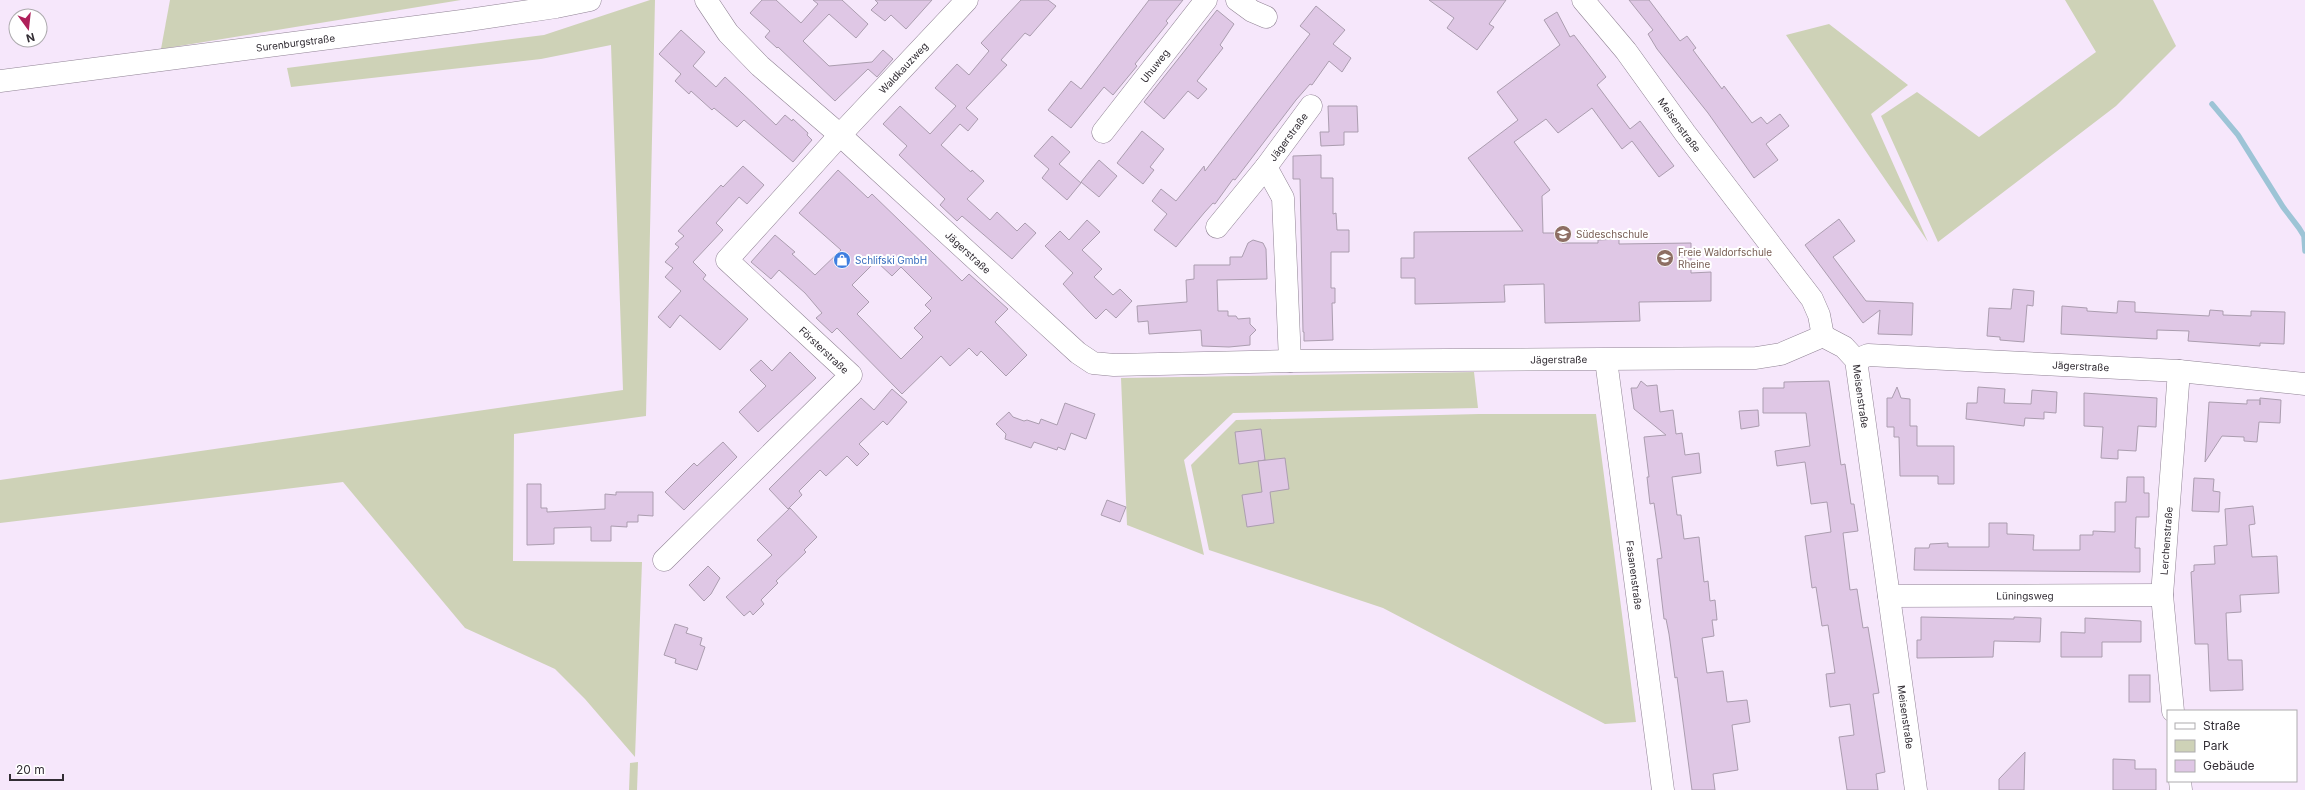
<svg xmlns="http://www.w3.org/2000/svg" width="2305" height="790" font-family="Inter,sans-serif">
<rect width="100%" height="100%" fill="#f6e7fb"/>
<g fill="#ced2b7">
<path d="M170 0H461L161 49Z"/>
<path d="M650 0H655L646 416 514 434 513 561 642 562 635 757 585 699 555 669 465 628 343 482 0 523V480L623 390 611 45 541 59 291 87 287 68 544 35Z"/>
<path d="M2065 0H2153L2176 46 2116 106 1938 242 1881 116 1917 92 1979 137 2096 52Z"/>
<path d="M1829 24 1908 85 1871 114 1928 242 1786 35Z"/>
<path d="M1474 372 1478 408 1233 413 1184 460 1204 555 1127 525 1121 378Z"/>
<path d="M1479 414H1596L1636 722 1605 724 1383 608 1209 550 1191 465 1236 420Z"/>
<path d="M638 762 637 790H629L630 763Z"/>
</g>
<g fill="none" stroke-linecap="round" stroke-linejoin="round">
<path stroke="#9dc4d6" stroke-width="5.5" d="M2212 104 2238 135 2283 207 2299 228 2304 236 2305 251"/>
</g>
<g fill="#dfc7e5" stroke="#ab9daf" fill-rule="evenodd">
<path d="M762 0H776L801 23 818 4 813 0H842L868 24 856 38 829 14 803 41 829 66 872 62 883 50 893 59 877 77 868 69 835 101 778 47 777 48 765 37 770 31 750 13Z"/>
<path d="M875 0H932L906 29 891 15 885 21 871 10 878 3Z"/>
<path d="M1021 0H1048L1056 6 1030 36 1025 33 1001 60 1007 65 966 108 978 119 968 131 960 124 941 145 971 172 972 170 984 181 967 199 990 220 997 212 1017 231 1025 223 1036 233 1012 259 962 216 957 221 940 205 945 199 899 155 907 146 883 124 900 106 930 134 956 106 935 88 957 64 969 75 989 51 981 43Z"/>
<path d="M1149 0H1183L1166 21 1168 23 1135 64 1137 66 1113 95 1104 87 1071 128 1048 110 1071 81 1081 89Z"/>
<path d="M1429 0H1506L1489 24 1494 27 1477 50 1447 28 1454 18Z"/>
<path d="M1629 0H1649L1680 41 1687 36 1696 48 1693 50 1722 89 1724 86 1752 123 1761 117 1767 124 1780 114 1789 126 1766 144 1778 160 1754 178 1708 113 1657 49 1648 34 1653 30Z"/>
<path d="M1316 6 1345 30 1333 44 1351 58 1342 72 1329 61 1312 85 1310 84 1296 100 1235 180 1233 179 1215 204 1213 203 1204 213 1176 247 1154 230 1167 214 1152 201 1161 189 1176 201 1204 166 1205 171 1310 34 1300 26Z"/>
<path d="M1217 10 1234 24 1220 45 1223 48 1197 81 1207 89 1198 99 1188 91 1164 119 1144 102Z"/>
<path d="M1557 12 1570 37 1574 35 1606 77 1597 85 1630 129 1640 121 1674 166 1659 177 1632 141 1622 149 1592 108 1558 133 1546 119 1514 142 1550 190 1542 196 1543 233H1562V243H1598V240L1619 239V244L1691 243V273L1711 272V301L1639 302 1640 321 1545 323 1544 284 1504 285 1505 302 1415 304V278H1401V258H1414V232L1523 231 1468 158 1518 120 1497 92 1560 45 1544 20Z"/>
<path d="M681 30 705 52 693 66 716 87 725 77 776 125 785 115 792 121 793 119 808 133 807 135 812 140 793 162 744 120 737 127 714 108 712 110 691 91 689 94 675 81 681 74 659 54Z"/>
<path d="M1328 106H1357L1358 132H1344V145L1321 146 1320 132H1329Z"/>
<path d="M1142 131 1164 149 1150 167 1154 170 1143 184 1117 163Z"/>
<path d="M1052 136 1070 152 1059 164 1081 183 1067 200 1042 178 1049 169 1034 156Z"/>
<path d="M1321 155V178H1333V214L1336 213 1337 230H1349V252H1331V288H1335V303H1332L1333 340 1304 341V332H1303L1300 179H1293V156Z"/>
<path d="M1099 160 1117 176 1099 197 1081 182Z"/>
<path d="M743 166 764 185 747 204 739 197 716 223 723 230 693 262 706 275 703 279 748 319 720 350 680 315 670 328 658 317 681 291 665 277 673 268 665 262 679 247 675 244 684 236 678 231 721 185 723 187Z"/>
<path d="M838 170 868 198 872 194 962 281 969 274 1008 309 995 322 1027 355 1006 376 981 351 977 356 969 348 950 366 941 356 902 394 837 328 832 333 816 318 822 313 805 293 779 270 771 279 751 262 775 235 795 252 792 254 815 275 841 250 799 213ZM876 261 892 276 901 267 932 298 925 305 931 311 914 328 923 337 901 359 857 314 869 302 852 285Z"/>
<path d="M1839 219 1855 241 1833 257 1866 301 1913 303 1912 335 1878 334 1880 310 1863 323 1805 245Z"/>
<path d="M1087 220 1100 232 1082 250 1102 269 1094 277 1113 295 1120 289 1132 301 1116 318 1106 309 1096 319 1089 312 1063 284 1073 273 1045 246 1060 231 1069 240Z"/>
<path d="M1253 240 1263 243 1266 249 1267 279 1217 280 1218 311H1228V316H1236L1238 319 1250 318V324L1256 330 1250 336V345L1229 347 1202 346 1201 330 1149 334 1148 321 1138 322 1137 306 1187 302 1186 280 1194 279V265H1230V257H1242L1248 243Z"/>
<path d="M2013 289 2034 291 2033 306 2027 305 2024 342 2000 340V337L1987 336 1989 308 2011 309Z"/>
<path d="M2118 301 2135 302V312L2209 316 2210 310 2223 311V315L2251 316V311L2285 312 2284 344 2260 343V346L2188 341 2189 331 2157 330V339L2061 334 2062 306 2087 308V311L2117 313Z"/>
<path d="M790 352 816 378 758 432 739 412 766 386 750 370 761 360 772 371Z"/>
<path d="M1641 381 1647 386 1657 385 1660 412 1673 410 1676 434 1682 433 1685 455 1699 453 1701 473 1672 477 1677 515H1681L1684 539 1699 537 1704 582 1708 581 1710 601 1715 600 1717 620H1712L1714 636 1702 638 1707 673 1723 671 1727 702 1747 700 1750 722 1732 725 1738 770 1713 774 1715 790H1692L1677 677 1675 678 1669 634 1666 619H1664L1657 559 1662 558 1654 503 1650 504 1647 477H1649L1644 437 1666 435 1634 409 1631 388H1637Z"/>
<path d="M1829 381 1841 465 1845 464 1851 504H1854L1858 531 1843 533 1850 590 1857 589 1863 628 1868 627 1879 693 1873 694 1885 772 1876 774 1878 790H1847L1839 737 1854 735 1850 704 1830 707 1826 674 1835 673 1828 625 1822 626 1816 587 1812 588 1805 536 1831 532 1827 502 1811 504 1805 462 1777 466 1775 451 1810 446 1806 413H1763V388H1784V382Z"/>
<path d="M1897 387 1901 398 1910 399V426H1917V446H1954V484H1938V476H1900L1899 437H1894V427H1887V398H1892Z"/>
<path d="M1978 387 2005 389 2004 403 2031 404 2032 390 2057 392 2056 413 2044 412V419L2025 418 2024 426 1966 419 1967 403H1977Z"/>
<path d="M892 389 907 402 887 425 883 421 859 444 869 454 857 466 847 456 826 476 820 470 799 491 802 495 788 509 769 489 861 398 874 410Z"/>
<path d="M2084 393 2157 398 2156 427 2138 426 2136 451 2118 450V459L2101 458 2103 427 2084 426Z"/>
<path d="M2260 398 2281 400 2280 423 2259 422 2257 442 2244 441V437L2222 436 2205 462 2209 402 2247 404V400H2260V405Z"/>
<path d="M1065 403 1095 414 1086 439 1071 433 1065 450 1058 447 1057 450 1034 442 1031 448 1005 439 1006 434 996 424 1009 412 1013 417 1024 421 1027 420 1039 424 1041 419 1057 425Z"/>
<path d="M1758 410 1759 426 1741 429 1739 411Z"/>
<path d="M1261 429 1265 460 1239 464 1235 432Z"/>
<path d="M723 442 737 457 684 510 665 492 694 463 697 466Z"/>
<path d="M1285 458 1289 489 1270 492 1274 523 1247 527 1242 495 1262 492 1258 461Z"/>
<path d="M2127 477H2144V493H2149V517H2136L2135 548H2140V572L1914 570 1915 548H1929L1930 544 1948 543V547H1989V523H2007V534L2034 535 2033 550H2080V535H2093V531L2115 532V502H2126Z"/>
<path d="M2194 478 2214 479 2213 491 2220 492 2219 512 2192 511Z"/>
<path d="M527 484H541V508H547V512L605 509V494L616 495V492H653V516L638 515V522H627V527L611 526V541H591V527L554 528V544L527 545Z"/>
<path d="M1107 500 1126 507 1120 522 1101 515Z"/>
<path d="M2253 506 2255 524 2249 525 2252 557 2277 556 2279 593 2240 595 2241 612 2226 613 2228 660H2242L2243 690 2210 691 2208 644H2195L2191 572 2194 571V565L2215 564 2214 546 2227 545 2225 509Z"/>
<path d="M790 508 817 537 804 550 806 552 776 581 778 583 761 600 764 604 753 615 750 611 744 616 726 597 772 555 757 540Z"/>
<path d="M708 566 720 578 711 594 704 601 689 585Z"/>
<path d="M1921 617 2014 619V617L2041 618 2040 642 1994 641 1993 657 1917 658V640H1921Z"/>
<path d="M2085 618 2141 621V642H2102V657H2061V632L2085 633Z"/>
<path d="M675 624 688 628 686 633 702 638 700 645 705 647 697 670 675 663 676 659 664 655Z"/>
<rect x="2129" y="675" width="21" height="27"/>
<path d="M2025 752 2024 790H1999V779Z"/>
<path d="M2113 759 2135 760V769H2156V790H2113Z"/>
</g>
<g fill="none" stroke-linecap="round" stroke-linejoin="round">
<g stroke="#908394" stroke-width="23">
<g id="minor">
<path id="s1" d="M706 0 728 33 760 66 840 135 1078 353 1093 363 1114 365 1290 361 1756 358 1781 354 1823 336"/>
<path d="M1237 0 1252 11 1266 17"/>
<path id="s2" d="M1583 0 1626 51 1685 133 1812 299 1819 315 1823 336"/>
<path id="s3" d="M0 81 462 21 556 7 590 0"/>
<path id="s4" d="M1103 132 1206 0"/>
<path d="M1217 227 1266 167"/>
<path id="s5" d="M1823 336 1844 347 1856 360 1916 790"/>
<path id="s6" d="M1606 360 1663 790"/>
<path id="s7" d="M1856 360 1868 355 2179 371 2305 384"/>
<path id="s8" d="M1290 361 1283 198 1266 167 1311 106"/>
<path id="s9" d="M664 560 851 375 727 260 840 135 967 0"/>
<path id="s10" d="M1889 596 2162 595"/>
<path id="s11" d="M2173 711 2162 595 2179 371"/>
<path d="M2180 781 2181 790"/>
</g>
</g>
<use href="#minor" stroke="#fff" stroke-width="22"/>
</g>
<defs>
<g id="school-disc" transform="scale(0.9)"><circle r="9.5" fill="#8d6e63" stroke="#fff"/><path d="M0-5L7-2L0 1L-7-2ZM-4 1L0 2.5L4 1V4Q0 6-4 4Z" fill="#fff"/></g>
<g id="shop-disc" transform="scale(0.9)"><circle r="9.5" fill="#3f7fe0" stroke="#fff"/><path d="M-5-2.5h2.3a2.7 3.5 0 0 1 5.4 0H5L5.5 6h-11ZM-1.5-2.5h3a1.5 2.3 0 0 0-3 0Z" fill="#fff"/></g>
</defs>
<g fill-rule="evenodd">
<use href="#school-disc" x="1563" y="234"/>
<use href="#school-disc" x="1665" y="258"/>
<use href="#shop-disc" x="842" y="260"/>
</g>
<g text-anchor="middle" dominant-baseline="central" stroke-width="4" stroke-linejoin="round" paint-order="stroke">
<g font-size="10" fill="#322d34" stroke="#fff">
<text stroke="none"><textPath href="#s3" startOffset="298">Surenburgstraße</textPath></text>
<text stroke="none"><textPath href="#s4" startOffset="84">Uhuweg</textPath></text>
<text stroke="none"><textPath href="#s9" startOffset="693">Waldkauzweg</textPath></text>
<text stroke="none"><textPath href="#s2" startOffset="158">Meisenstraße</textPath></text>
<text stroke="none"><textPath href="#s8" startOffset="236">Jägerstraße</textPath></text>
<text stroke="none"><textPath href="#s1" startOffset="365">Jägerstraße</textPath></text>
<text transform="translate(824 350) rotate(43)">Försterstraße</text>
<text stroke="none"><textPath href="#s1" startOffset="998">Jägerstraße</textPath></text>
<text stroke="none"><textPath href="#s7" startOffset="226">Jägerstraße</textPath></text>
<text stroke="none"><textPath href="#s5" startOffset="78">Meisenstraße</textPath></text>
<text stroke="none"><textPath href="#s11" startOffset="171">Lerchenstraße</textPath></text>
<text stroke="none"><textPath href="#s6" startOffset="217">Fasanenstraße</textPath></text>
<text stroke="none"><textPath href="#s10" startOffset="136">Lüningsweg</textPath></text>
<text stroke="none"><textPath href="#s5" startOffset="402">Meisenstraße</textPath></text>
</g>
<g font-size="10" fill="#785e54" stroke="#fff" text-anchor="start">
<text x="1576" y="234">Südeschschule</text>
<text x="1678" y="252">Freie Waldorfschule<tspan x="1678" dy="12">Rheine</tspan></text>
</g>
<g font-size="10" fill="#366cbe" stroke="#fff" text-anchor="start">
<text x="855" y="260">Schlifski GmbH</text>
</g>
</g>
<rect x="2167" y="710" width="130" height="72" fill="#ffffff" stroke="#adabae"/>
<rect x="2175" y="723" width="20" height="6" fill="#ffffff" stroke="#adabae"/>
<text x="2203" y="730" font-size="12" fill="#322d34">Straße</text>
<rect x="2175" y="740" width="20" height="12" fill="#ced2b7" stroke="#adabae"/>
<text x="2203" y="750" font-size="12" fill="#322d34">Park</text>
<rect x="2175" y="760" width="20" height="12" fill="#dfc7e5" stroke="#adabae"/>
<text x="2203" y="770" font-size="12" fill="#322d34">Gebäude</text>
<g transform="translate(28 28) rotate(165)"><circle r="19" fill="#ffffff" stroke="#adabae"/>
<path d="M0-3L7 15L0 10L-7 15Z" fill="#ae205a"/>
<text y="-6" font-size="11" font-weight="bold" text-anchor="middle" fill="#322d34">N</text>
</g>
<path d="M10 774v6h53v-6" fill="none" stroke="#322d34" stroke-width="2"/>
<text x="16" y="774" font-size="12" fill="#322d34" stroke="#ffffff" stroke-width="3" paint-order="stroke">20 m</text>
</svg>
